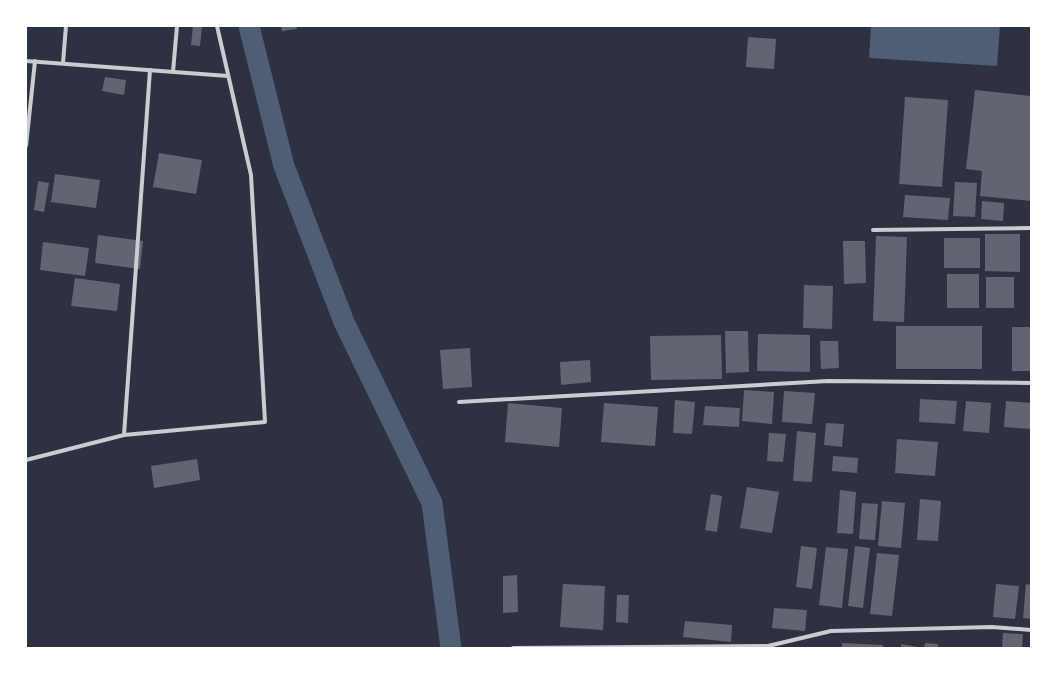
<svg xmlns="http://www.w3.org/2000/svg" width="1057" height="674" font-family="'Roboto Condensed',sans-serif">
<rect width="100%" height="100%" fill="#2d3142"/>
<path fill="#4f5d75" d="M871 26H1000L997 66 869 58Z"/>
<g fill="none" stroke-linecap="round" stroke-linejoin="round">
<path stroke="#4f5d75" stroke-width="21" d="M249 26 284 166 344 322 432 503 451 648"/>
</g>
<g fill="#626471">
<path d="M193 26H202L200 46 191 45Z"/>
<path d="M281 26H296L297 29 282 31Z"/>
<path d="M748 37 776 39 774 69 746 67Z"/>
<path d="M105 77 126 80 124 95 102 91Z"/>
<path d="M975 90 1031 96V201L980 196 982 171 966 169Z"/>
<path d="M905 97 948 100 942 187 899 184Z"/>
<path d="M159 153 202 160 196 194 153 187Z"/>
<path d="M55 174 100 180 96 208 51 202Z"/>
<path d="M38 181 49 183 44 212 34 210Z"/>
<path d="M955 182 977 183 975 217 953 216Z"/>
<path d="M905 195 950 198 948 220 903 217Z"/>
<path d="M982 201 1004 203 1003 221 981 219Z"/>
<path d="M985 234H1020V272L985 271Z"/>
<path d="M98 235 143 241 140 269 95 263Z"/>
<path d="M876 236 907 237 904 322 873 321Z"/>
<rect x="944" y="238" width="36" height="30"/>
<path d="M843 241H865L866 283 844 284Z"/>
<path d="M43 242 89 248 85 276 40 270Z"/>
<rect x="947" y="274" width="32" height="34"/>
<rect x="986" y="277" width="28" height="31"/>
<path d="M75 278 120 284 117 311 71 306Z"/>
<path d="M804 285 833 286 832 329 803 328Z"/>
<rect x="896" y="326" width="86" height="43"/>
<rect x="1012" y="327" width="19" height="44"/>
<path d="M725 331H748L749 372 726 373Z"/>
<path d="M758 334 810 335V372L757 371Z"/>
<path d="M721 335 722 379 651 380 650 336Z"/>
<path d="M820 341H838L839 368 821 369Z"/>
<path d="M470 348 472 387 443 389 440 350Z"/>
<path d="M590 360 591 382 561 385 560 362Z"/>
<path d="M744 390 774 392 772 424 742 421Z"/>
<path d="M784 391 815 393 812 424 782 422Z"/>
<path d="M920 399 957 401 955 424 919 422Z"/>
<path d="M675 400 695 402 692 434 673 433Z"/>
<path d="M966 401 991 403 989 433 963 431Z"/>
<path d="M1006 401 1031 403V429L1004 427Z"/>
<path d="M508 403 562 408 559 447 505 442Z"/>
<path d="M604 403 658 407 655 446 601 442Z"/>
<path d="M705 406 740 408 739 427 703 425Z"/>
<path d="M826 423 844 424 842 447 824 445Z"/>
<path d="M797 431 816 433 812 482 793 481Z"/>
<path d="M769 433 786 434 783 462 767 461Z"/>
<path d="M897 439 938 442 935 476 895 473Z"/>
<path d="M833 456 858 458 857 473 832 471Z"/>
<path d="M197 459 200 480 154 488 151 466Z"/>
<path d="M747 487 779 492 772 533 740 528Z"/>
<path d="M840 490 856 492 853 534 837 533Z"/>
<path d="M711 494 722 496 717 532 705 530Z"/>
<path d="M920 499 941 501 938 541 917 540Z"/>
<path d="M882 501 905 503 901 548 878 546Z"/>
<path d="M862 503 878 504 875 540 859 539Z"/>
<path d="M801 546 817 548 812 589 796 587Z"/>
<path d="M855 546 870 548 863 608 848 606Z"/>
<path d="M826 547 848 549 842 608 819 605Z"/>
<path d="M877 553 899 555 892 616 870 614Z"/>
<path d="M517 575 518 612 503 613V576Z"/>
<path d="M563 584 605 586 603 630 560 627Z"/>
<path d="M996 584 1019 586 1015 619 993 617Z"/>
<path d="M1026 584 1031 585V619L1023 618Z"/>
<path d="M617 595H629L628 623 616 622Z"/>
<path d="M774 608 807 610 805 631 772 628Z"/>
<path d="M685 621 732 625 731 642 683 637Z"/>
<path d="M1003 633 1023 634 1022 648H1002Z"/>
<path d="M842 643 883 645V648H842Z"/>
<path d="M925 643 938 644V648H924Z"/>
<path d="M901 644 918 647V648H901Z"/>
</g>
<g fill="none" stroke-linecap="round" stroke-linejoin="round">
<g stroke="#caccd0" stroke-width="4">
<path d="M26 61 228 76"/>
<path d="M63 63 66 26"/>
<path d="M173 72 177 26"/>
<path d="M26 146 35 61"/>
<path d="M873 230 1031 228"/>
<path d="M459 402 828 381 1031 383"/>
<path d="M124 435 265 422 251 175 217 26"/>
<path d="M26 460 124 435 150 70"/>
<path d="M513 648 768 646 831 631 992 627 1031 630"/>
</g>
</g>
<rect width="1057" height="674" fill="none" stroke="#ffffff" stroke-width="54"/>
</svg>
